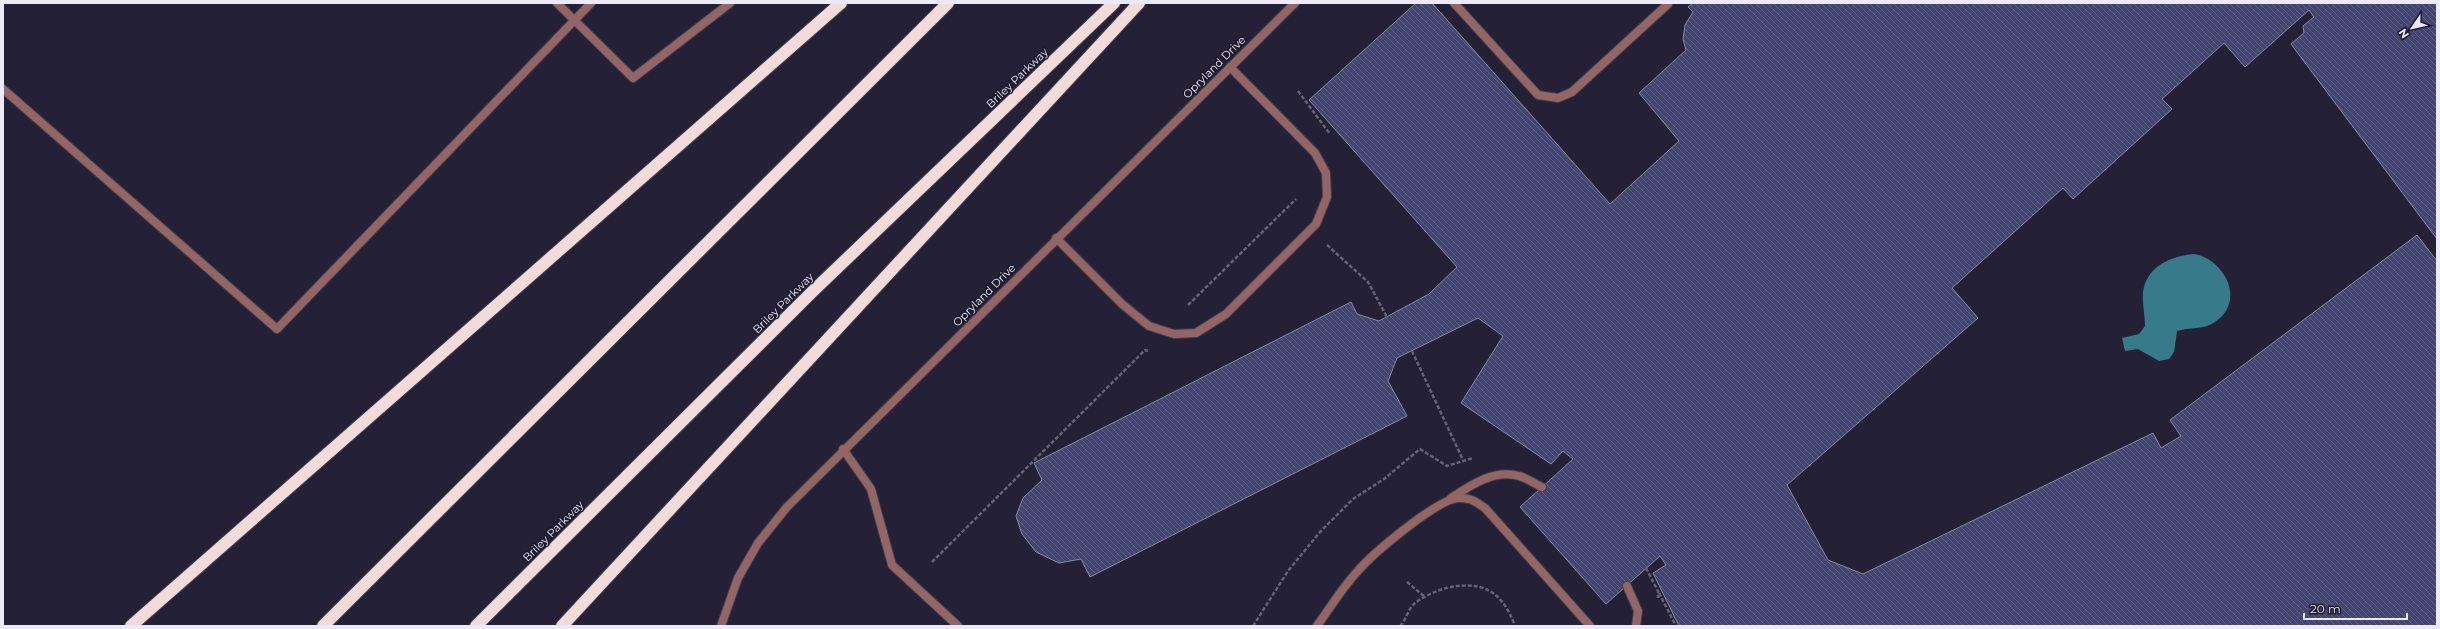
<svg xmlns="http://www.w3.org/2000/svg" width="2440" height="629" font-family="Montserrat,sans-serif">
<defs>
<pattern id="building-back-hatch" width="6" height="6" patternUnits="userSpaceOnUse"><rect width="6" height="6" fill="#444470"/><path d="M-1 5l2 2M0 0l6 6M5-1l2 2" fill="none" stroke="#5f5f85"/></pattern>
</defs>
<rect width="100%" height="100%" fill="#242136"/>
<path fill="#377b8b" d="M2194 254C2224 259 2247 301 2215 322 2204 330 2190 327 2177 331L2174 352 2169 359 2159 361 2138 349 2125 351 2122 338 2139 334 2145 326C2145 315 2142 302 2143 292 2147 266 2171 256 2194 254Z"/>
<path fill="url(#building-back-hatch)" stroke="#8789a2" d="M1416 3H1432L1610 204 1679 141 1639 93 1686 50 1683 39 1685 25 1693 12 1688 7 1693 3H2437V239L2291 44 2304 33 2303 26 2314 17 2309 10 2245 67 2224 43 2162 99 2172 109 2073 199 2063 188 1952 288 1978 318 1787 485 1828 560 1863 574 2153 433 2161 448 2181 436 2170 420 2417 235 2437 261V626H1679L1653 573 1666 565 1660 556 1606 604 1520 507 1573 459 1563 451 1551 464 1461 403 1503 336 1478 318 1397 358 1388 381 1407 416 1090 577 1081 559 1059 563 1036 552 1022 534 1016 516 1023 498 1042 480 1034 463 1351 302 1357 314 1379 321 1429 294 1457 267 1309 100Z"/>
<g fill="none" stroke-linecap="round" stroke-linejoin="round">
<g stroke="#403d51" stroke-width="10">
<g id="service">
<path d="M557 3 633 78 730 3"/>
<path d="M1454 3 1538 95 1558 98 1572 92 1668 4"/>
<path d="M3 89 277 329 591 3"/>
<path d="M1056 238 1122 304 1149 326 1174 334 1196 333 1226 314 1316 224 1327 197 1326 173 1315 153 1230 67"/>
<path d="M843 449 871 489 892 565 958 626"/>
<path d="M1451 498C1471 485 1494 469 1519 476 1527 478 1535 484 1542 487"/>
<path d="M1627 586 1638 611 1636 626"/>
<path d="M721 626 738 578 758 543 787 507 1295 3"/>
<path d="M1317 626C1330 608 1342 588 1357 572 1372 554 1436 500 1458 498 1470 497 1476 502 1485 508L1590 626"/>
</g>
</g>
<g stroke="#403d51" stroke-width="14">
<g id="motorway">
<path d="M131 626 841 3"/>
<path d="M323 626 948 3"/>
<path d="M476 626 812 292 1114 3"/>
<path d="M562 626 1139 3"/>
</g>
</g>
<g stroke="#656376" stroke-width="2.5" stroke-dasharray="4 2" stroke-linecap="butt">
<path d="M1298 91 1330 134"/>
<path d="M1327 245 1368 282 1387 317"/>
<path d="M1188 305 1296 199"/>
<path d="M1412 351 1463 460"/>
<path d="M932 562 1145 350 1148 351"/>
<path d="M1646 568 1658 591V598"/>
<path d="M1407 582 1425 597"/>
<path d="M1659 593 1676 626"/>
<path d="M1253 626 1288 571 1320 532 1353 499 1384 479 1420 449 1447 466 1473 458"/>
<path d="M1400 626C1406 620 1408 610 1413 605 1421 597 1436 591 1446 588 1483 580 1502 591 1515 626"/>
</g>
<use href="#service" stroke="#936564" stroke-width="8"/>
<use href="#motorway" stroke="#f3dbda" stroke-width="12"/>
</g>
<g text-anchor="middle" dominant-baseline="central" stroke-width="3" stroke-linejoin="round" paint-order="stroke">
<g font-size="11" fill="#eceaf9" stroke="#1b182c">
<text transform="translate(1214 67) rotate(-45)">Opryland Drive</text>
<text transform="translate(1017 78) rotate(-44)">Briley Parkway</text>
<text transform="translate(984 295) rotate(-45)">Opryland Drive</text>
<text transform="translate(783 303) rotate(-45)">Briley Parkway</text>
<text transform="translate(553 531) rotate(-45)">Briley Parkway</text>
</g>
</g>
<rect width="2440" height="629" fill="none" stroke="#eceaf9" stroke-width="8"/>
<g transform="translate(2412 28) rotate(236)" stroke="#1b182c" stroke-width="3" paint-order="stroke">
<path d="M0-3L7 15L0 10L-7 15Z" fill="#eceaf9"/>
<text y="-6" font-size="11" font-weight="bold" text-anchor="middle" fill="#eceaf9">N</text>
</g>
<path d="M2304 613v6h103v-6" fill="none" stroke="#eceaf9" stroke-width="2"/>
<text x="2310" y="613" font-size="12" fill="#eceaf9" stroke="#1b182c" stroke-width="3" paint-order="stroke">20 m</text>
</svg>
